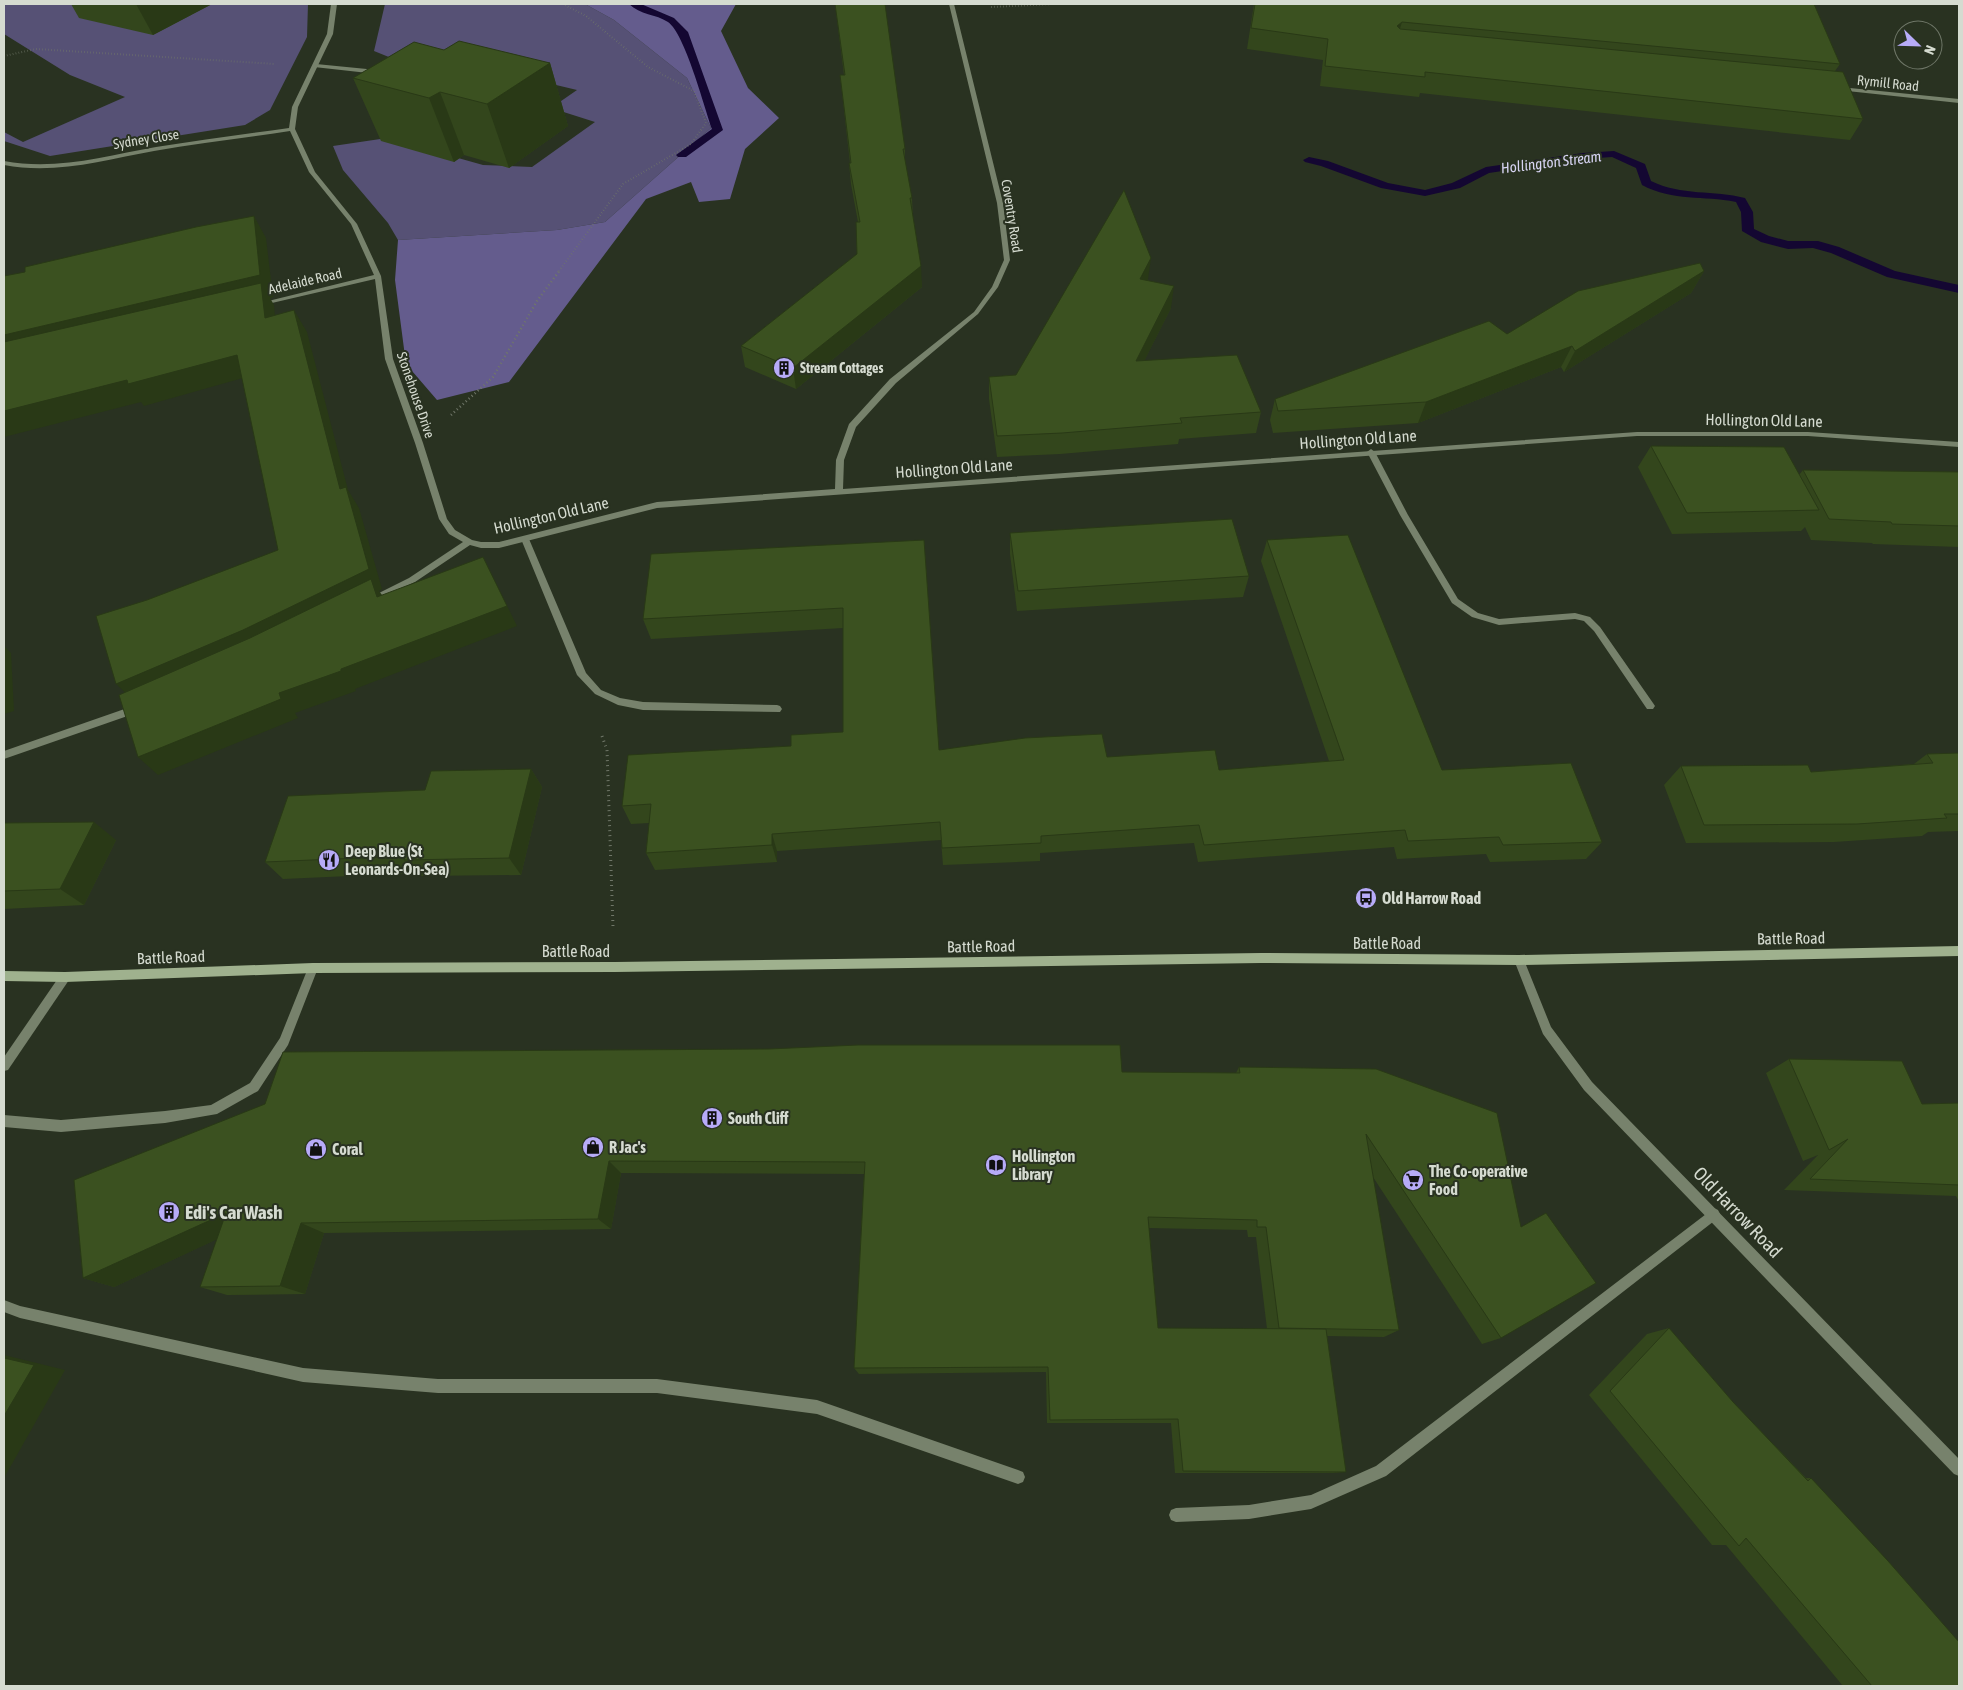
<svg xmlns="http://www.w3.org/2000/svg" width="1963" height="1690" font-family="'Asap Condensed',sans-serif">
<rect width="100%" height="100%" fill="#293221"/>
<g fill="#565175">
<path d="M4 4H308L307 37 270 110 245 125 50 156 4 141V132L23 142 125 97 70 75 4 34Z"/>
<path d="M385 4H585L614 20 687 78 711 128 605 222 557 230 398 240 388 223 343 170 333 146 387 138 483 165 532 167 595 122 551 108 577 90 473 65 416 68 374 51Z"/>
</g>
<path fill="#645c8d" d="M585 4H736L721 31 748 88 779 118 745 149 730 199 699 202 691 182 646 199 509 382 437 400 406 364 395 280 398 240 557 230 605 222 711 128 687 78 614 20Z"/>
<g fill="none" stroke-linecap="round" stroke-linejoin="round">
<g fill="#140732" fill-rule="evenodd">
<path d="M629 4H641L674 18 688 32 723 130 686 157H678L676 155 712 129C704 106 685 34 668 22 656 14 640 15 629 4Z"/>
<path d="M1614 151 1645 164 1651 181C1681 196 1714 190 1745 198L1753 212 1754 229 1769 236 1788 241H1818L1839 247 1895 271 1959 285V293L1887 277 1831 253 1813 248 1788 249 1761 242 1742 231 1741 212 1736 202C1703 195 1674 202 1642 185L1636 168 1612 157 1583 159 1489 173 1460 188 1425 196 1381 188 1321 166 1305 162 1303 160 1309 157 1328 161 1388 183 1425 190 1452 183 1486 167 1583 153Z"/>
</g>
<g stroke="#707769" stroke-width="2" stroke-dasharray="0.5 2.5" stroke-linecap="butt">
<path d="M991 7 1052 4"/>
<path d="M4 56 36 49 275 64"/>
<path d="M559 271 623 184 691 144 706 123 694 91 648 67 586 16 563 4"/>
</g>
<path stroke="#707769" stroke-width="2.5" stroke-dasharray="1 3" stroke-linecap="butt" d="M451 415 493 377 537 301 560 270"/>
<path stroke="#707769" stroke-width="3" stroke-dasharray="1 4" stroke-linecap="butt" d="M602 736 607 750 613 927"/>
<g fill="#77826c" fill-rule="evenodd">
<path d="M316 64 377 70 380 72 377 74 314 67 313 66Z"/>
<path d="M1371 449 1375 452 1408 515 1458 599 1478 613 1499 619 1575 613 1590 617 1600 627 1653 703 1655 706 1653 709H1647L1594 631 1584 621 1575 619 1499 625 1472 617 1452 603 1400 515 1367 452Z"/>
<path d="M525 536 529 539 586 673 601 690 620 698 643 702 777 705 780 706 782 709 780 712 643 710 618 705 595 694 577 675 521 539Z"/>
<path d="M313 963 317 965 318 968 288 1045 258 1091 217 1114 165 1123 61 1132 4 1127V1115L61 1120 165 1111 211 1105 250 1083 280 1038 308 968 309 965Z"/>
<path d="M1714 1208 1718 1210 1720 1214 1718 1218 1386 1476 1311 1509 1249 1519 1176 1522 1171 1520 1169 1515 1171 1510 1176 1508 1249 1505 1311 1495 1376 1466Z"/>
<path d="M4 1300 20 1306 303 1368 438 1379H657L817 1400 1018 1470 1023 1472 1025 1477 1023 1482 1018 1484 817 1414 657 1393H438L303 1382 20 1318 4 1312Z"/>
</g>
<g fill="#77826c" fill-rule="evenodd">
<path d="M331 4H337L333 34 298 107 295 129 315 172 357 224 381 276 393 359 423 443 447 519 455 530 472 540 481 542H499L657 502 835 489 836 460 849 424 890 379 974 312 992 287 1004 260 997 203 949 4H954L1003 203 1010 260 998 287 978 314 896 383 856 427 844 460 843 489 1637 432H1808L1959 442V447L1808 436H1637L657 508 499 548H481L470 545 415 582 374 602 371 601 370 599 371 597 409 578 463 542 449 534 439 519 415 443 385 359 375 279 259 306 256 304 374 275 351 224 309 172 290 131C245 138 199 143 154 151 104 160 55 175 4 165V161C56 171 105 156 156 147 200 140 245 134 289 128L292 107 327 34Z"/>
<path d="M1840 87 1959 99V103L1838 90V88Z"/>
<path d="M136 705 141 709 139 712 4 759V751Z"/>
<path d="M1519 955 1523 957 1524 960 1551 1027 1592 1082 1959 1459V1476L1954 1474 1584 1090 1543 1034 1514 960 1515 957Z"/>
<path d="M65 972 69 974 70 977 69 980 8 1070 4 1071V1057L61 974Z"/>
</g>
<path fill="#9fb18e" fill-rule="evenodd" d="M1959 946V956L1519 965 1261 963 615 972 313 973 65 982 4 981V971L65 972 313 963 615 962 1261 953 1519 955Z"/>
</g>
<g fill="#33461c" fill-rule="evenodd">
<path d="M71 4H212L153 35 79 18Z"/>
<path d="M835 4 905 149V162L912 198 913 219 922 287 796 389 745 367 741 346 857 254 858 222 851 184 849 163H850L840 75H844Z"/>
<path d="M1254 4H1814L1840 64 1835 71 1863 119 1850 140 1420 93 1419 97 1320 86 1323 60 1247 49Z"/>
<path d="M444 50 550 63 568 126 509 168 464 155 454 162 381 141 353 78Z"/>
<path d="M1704 271 1691 293 1564 372 1561 367 1418 423 1273 433 1270 420 1275 399 1507 334Z"/>
<path d="M1148 279V280L1171 308 1144 361 1261 412 1256 433 1179 439 1178 444 1060 454 997 457 989 399V377L1016 375Z"/>
<path d="M1651 446 1799 475 1803 470 1959 472V547L1873 544 1872 543 1811 540 1805 527 1801 531 1672 534 1638 467Z"/>
<path d="M1010 533 1249 576 1243 597 1017 611 1010 554Z"/>
<path d="M924 540 939 750 1107 757 1219 770 1329 761 1261 561 1267 540 1442 770 1602 842 1586 859 1490 862 1486 854 1397 859 1394 847 1198 862 1194 843 1040 853V861L943 865 941 840 777 851V862L655 870 646 853 649 823 631 824 622 806 791 746 843 732V628L651 639 643 619Z"/>
<path d="M1959 753V831L1928 832 1922 836 1834 842 1686 843 1664 785 1681 766 1811 772 1914 764 1927 754Z"/>
<path d="M531 769 542 787 521 875 418 876 415 873 283 879 265 862 425 790Z"/>
<path d="M4 823 116 840 84 905 4 909Z"/>
<path d="M1789 1059 1922 1104 1959 1103V1202L1956 1196 1784 1190 1818 1155 1803 1161 1766 1073Z"/>
<path d="M1239 1067 1376 1069 1521 1227 1546 1213 1501 1338 1482 1344 1373 1177 1399 1330 1384 1337 1327 1336 1346 1472 1333 1473H1175L1171 1423H1047L1046 1372 859 1374 854 1368 864 1174 621 1173 611 1229 324 1233 305 1294 227 1295 200 1287 217 1239 114 1287 83 1278 74 1180 1122 1072 1236 1073ZM1149 1228 1247 1230 1248 1237H1256L1267 1329 1158 1328Z"/>
<path d="M1669 1328 1733 1402 1806 1478H1811L1959 1686H1843L1726 1545H1712L1589 1395 1647 1334Z"/>
</g>
<g fill="#293916">
<path d="M136 4H212L153 35Z"/>
<path d="M1402 22 1396 42 1397 26Z"/>
<path d="M550 63 568 126 509 168 487 104Z"/>
<path d="M440 92 464 155 454 162 429 98Z"/>
<path d="M254 216 266 238 273 297 270 298 274 305 277 339 265 318 4 360V335Z"/>
<path d="M1151 258 1148 279 1138 300 1140 279Z"/>
<path d="M921 266 922 287 796 389 793 368Z"/>
<path d="M1704 271 1691 293 1564 372 1575 351Z"/>
<path d="M1174 286 1171 308 1133 383 1136 361Z"/>
<path d="M294 310 307 332 348 490 359 508 382 589 379 591 385 599 377 597 136 703 116 684 243 630 340 489Z"/>
<path d="M1572 346 1561 367 1418 423 1426 402Z"/>
<path d="M237 355 250 376 144 406 141 402 4 437V411L127 380Z"/>
<path d="M483 557 517 626 355 689 356 691 295 713 298 718 158 775 138 757 279 693 341 669Z"/>
<path d="M4 646 11 653 14 711 4 714Z"/>
<path d="M531 769 542 787 521 875 509 858Z"/>
<path d="M94 822 116 840 84 905 60 889Z"/>
<path d="M772 834 777 851V862L772 845Z"/>
<path d="M609 1161 621 1173 611 1229 598 1219Z"/>
<path d="M226 1213 252 1223 114 1287 83 1278Z"/>
<path d="M301 1223 324 1233 305 1294 280 1286Z"/>
<path d="M4 1355 65 1370 4 1478Z"/>
</g>
<g fill="#3b5120" stroke="#293916">
<path d="M835 4H885L905 149H903L912 198H910L921 266 793 368 741 346 857 254 856 222H860L849 163H851L840 75H845Z"/>
<path d="M1255 4H1814L1840 64 1402 22 1397 26 1400 29 1843 72 1863 119 1425 72V77L1325 66 1328 39 1251 28Z"/>
<path d="M459 41 550 63 487 104 440 92 429 98 353 78 414 42 444 50Z"/>
<path d="M1124 190 1151 258 1140 279 1174 286 1136 361 1237 355 1261 412 1180 418 1182 423 1062 433 997 436 989 377 1016 375Z"/>
<path d="M254 216 260 275 4 335V276L25 272V267L196 227Z"/>
<path d="M1700 263 1704 271 1575 351 1572 346 1426 402 1278 411 1275 399 1489 321 1507 334 1578 291Z"/>
<path d="M261 283 265 318 294 310 340 489 346 487 369 569 243 630 116 684 96 616 147 600 278 550 237 355 128 384 127 380 4 411V342Z"/>
<path d="M1651 446 1784 447 1819 510 1687 513Z"/>
<path d="M1803 470 1959 472V526L1892 524 1891 522 1829 519Z"/>
<path d="M1232 519 1249 576 1018 591 1010 533Z"/>
<path d="M1348 535 1442 770 1571 763 1602 842 1503 845 1499 837 1408 841 1405 830 1204 845 1199 825 1041 836V843L942 848 940 822 772 834V845L646 853 651 804 622 806 628 755 791 746V735L843 732V608L643 619 651 554 924 540 939 750 1025 738 1102 734 1107 757 1215 750 1219 770 1344 760 1267 540Z"/>
<path d="M483 557 507 606 341 669V671L279 693 281 699 138 757 119 695 250 638 371 579 377 597Z"/>
<path d="M1959 753V814H1944L1947 818 1857 824 1704 825 1681 766 1808 765 1811 772 1933 763 1927 754Z"/>
<path d="M531 769 509 858 404 860 405 856 265 862 288 796 425 790 431 771Z"/>
<path d="M94 822 60 889 4 891V823Z"/>
<path d="M858 1045H1120L1122 1072 1240 1073 1239 1067 1376 1069 1497 1113 1521 1227 1546 1213 1596 1283 1501 1338 1366 1134 1399 1330 1279 1328 1266 1227H1257V1220L1148 1217 1158 1328 1326 1329 1346 1472 1183 1471 1178 1419 1050 1420 1048 1367 854 1368 865 1162 609 1161 598 1219 301 1223 280 1286 200 1287 226 1213 83 1278 74 1180 265 1104 283 1052 769 1049Z"/>
<path d="M1789 1059 1902 1061 1922 1104 1959 1103V1185L1810 1179 1848 1139 1829 1150Z"/>
<path d="M1669 1328 1733 1402 1808 1481 1811 1478 1888 1561 1959 1642V1686H1872L1746 1538 1739 1546 1610 1391Z"/>
<path d="M4 1358 34 1365 4 1416Z"/>
</g>
<defs>
<g id="building-disc" transform="scale(1.125)"><circle r="9.5" fill="#b7abf8" stroke="#293221"/><path d="M-4-6H4V6H1V3H-1V6H-4ZM-2.5-4.3h1.7v1.8h-1.7ZM.8-4.3h1.7v1.8H.8ZM-2.5-1h1.7V.8h-1.7ZM.8-1h1.7V.8H.8Z" fill="#111"/></g>
<g id="restaurant-disc" transform="scale(1.125)"><circle r="9.5" fill="#b7abf8" stroke="#293221"/><path d="M-5-6h1v4h1v-4h1v4h1v-4h1v5L-1.5 .5V6h-2V.5L-5-1ZM5-6V6H3V1.5H1.5Q1.5-4 5-6Z" fill="#111"/></g>
<g id="bus-disc" transform="scale(1.125)"><circle r="9.5" fill="#b7abf8" stroke="#293221"/><path d="M-5-6H5V4H4V6H2V4H-2V6H-4V4H-5ZM-3.5-4V0h7V-4ZM-3.5 1.2v1.5H-2V1.2ZM2 1.2v1.5H3.5V1.2Z" fill="#111"/></g>
<g id="shop-disc" transform="scale(1.125)"><circle r="9.5" fill="#b7abf8" stroke="#293221"/><path d="M-5-2.5h2.3a2.7 3.5 0 0 1 5.4 0H5L5.5 6h-11ZM-1.5-2.5h3a1.5 2.3 0 0 0-3 0Z" fill="#111"/></g>
<g id="library-disc" transform="scale(1.125)"><circle r="9.5" fill="#b7abf8" stroke="#293221"/><path d="M-6-4Q-3-5.5-.7-3.5V5Q-3 3-6 4ZM6-4Q3-5.5 .7-3.5V5Q3 3 6 4Z" fill="#111"/></g>
<g id="supermarket-disc" transform="scale(1.125)"><circle r="9.5" fill="#b7abf8" stroke="#293221"/><path d="M-6-5.5h2.5l.6 2H6L4.5 2H-2.5L-4.4-4H-6ZM-1.5 3.2a1.3 1.3 0 1 0 .1 0ZM3 3.2a1.3 1.3 0 1 0 .1 0Z" fill="#111"/></g>
</defs>
<g fill-rule="evenodd">
<use href="#building-disc" x="784" y="368"/>
<use href="#restaurant-disc" x="329" y="860"/>
<use href="#bus-disc" x="1366" y="898"/>
<use href="#building-disc" x="712" y="1118"/>
<use href="#shop-disc" x="593" y="1147"/>
<use href="#shop-disc" x="316" y="1149"/>
<use href="#library-disc" x="996" y="1165"/>
<use href="#supermarket-disc" x="1413" y="1180"/>
<use href="#building-disc" x="169" y="1212"/>
</g>
<g text-anchor="middle" dominant-baseline="central" stroke-width="4" stroke-linejoin="round" paint-order="stroke">
<g font-size="14" fill="#d5dbd0" stroke="#293221">
<text transform="translate(1888 83) rotate(6)">Rymill Road</text>
<text transform="translate(146 139) rotate(-9)">Sydney Close</text>
<text transform="translate(1012 216) rotate(81)">Coventry Road</text>
<text transform="translate(305 281) rotate(-13)">Adelaide Road</text>
<text transform="translate(416 395) rotate(71)">Stonehouse Drive</text>
</g>
<g font-size="14" font-weight="bold" fill="#d5dbd0" stroke="#293221" text-anchor="start">
<text x="800" y="368">Stream Cottages</text>
</g>
<g font-size="15" font-style="italic" fill="#d7d4f3" stroke="#293221">
<text transform="translate(1551 162) rotate(-7)">Hollington Stream</text>
</g>
<g font-size="16" fill="#d5dbd0" stroke="#293221">
<text transform="translate(1764 420) rotate(1)">Hollington Old Lane</text>
<text transform="translate(1358 439) rotate(-4)">Hollington Old Lane</text>
<text transform="translate(954 468) rotate(-4)">Hollington Old Lane</text>
<text transform="translate(551 515) rotate(-13)">Hollington Old Lane</text>
<text transform="translate(1791 938) rotate(-1)">Battle Road</text>
<text x="1387" y="943">Battle Road</text>
<text transform="translate(981 946) rotate(-1)">Battle Road</text>
<text x="576" y="951">Battle Road</text>
<text transform="translate(171 957) rotate(-2)">Battle Road</text>
</g>
<g font-size="16" font-weight="bold" fill="#d5dbd0" stroke="#293221" text-anchor="start">
<text x="345" y="851">Deep Blue (St<tspan x="345" dy="18">Leonards-On-Sea)</tspan></text>
<text x="1382" y="898">Old Harrow Road</text>
<text x="728" y="1118">South Cliff</text>
<text x="609" y="1147">R Jac's</text>
<text x="332" y="1149">Coral</text>
<text x="1012" y="1156">Hollington<tspan x="1012" dy="18">Library</tspan></text>
<text x="1429" y="1171">The Co-operative<tspan x="1429" dy="18">Food</tspan></text>
</g>
<g font-size="19" font-weight="bold" fill="#d5dbd0" stroke="#293221" text-anchor="start">
<text x="185" y="1212">Edi's Car Wash</text>
</g>
<g font-size="19" fill="#d5dbd0" stroke="#293221">
<text transform="translate(1738 1212) rotate(46)">Old Harrow Road</text>
</g>
</g>
<rect width="1963" height="1690" fill="none" stroke="#d5dbd0" stroke-width="10"/>
<g transform="translate(1918 45) rotate(113)"><circle r="24" fill="#293221" stroke="#6e7667"/>
<path d="M0-4L9 19L0 12L-9 19Z" fill="#b7abf8"/>
<text y="-8" font-size="14" font-weight="bold" text-anchor="middle" fill="#d5dbd0">N</text>
</g>
</svg>
